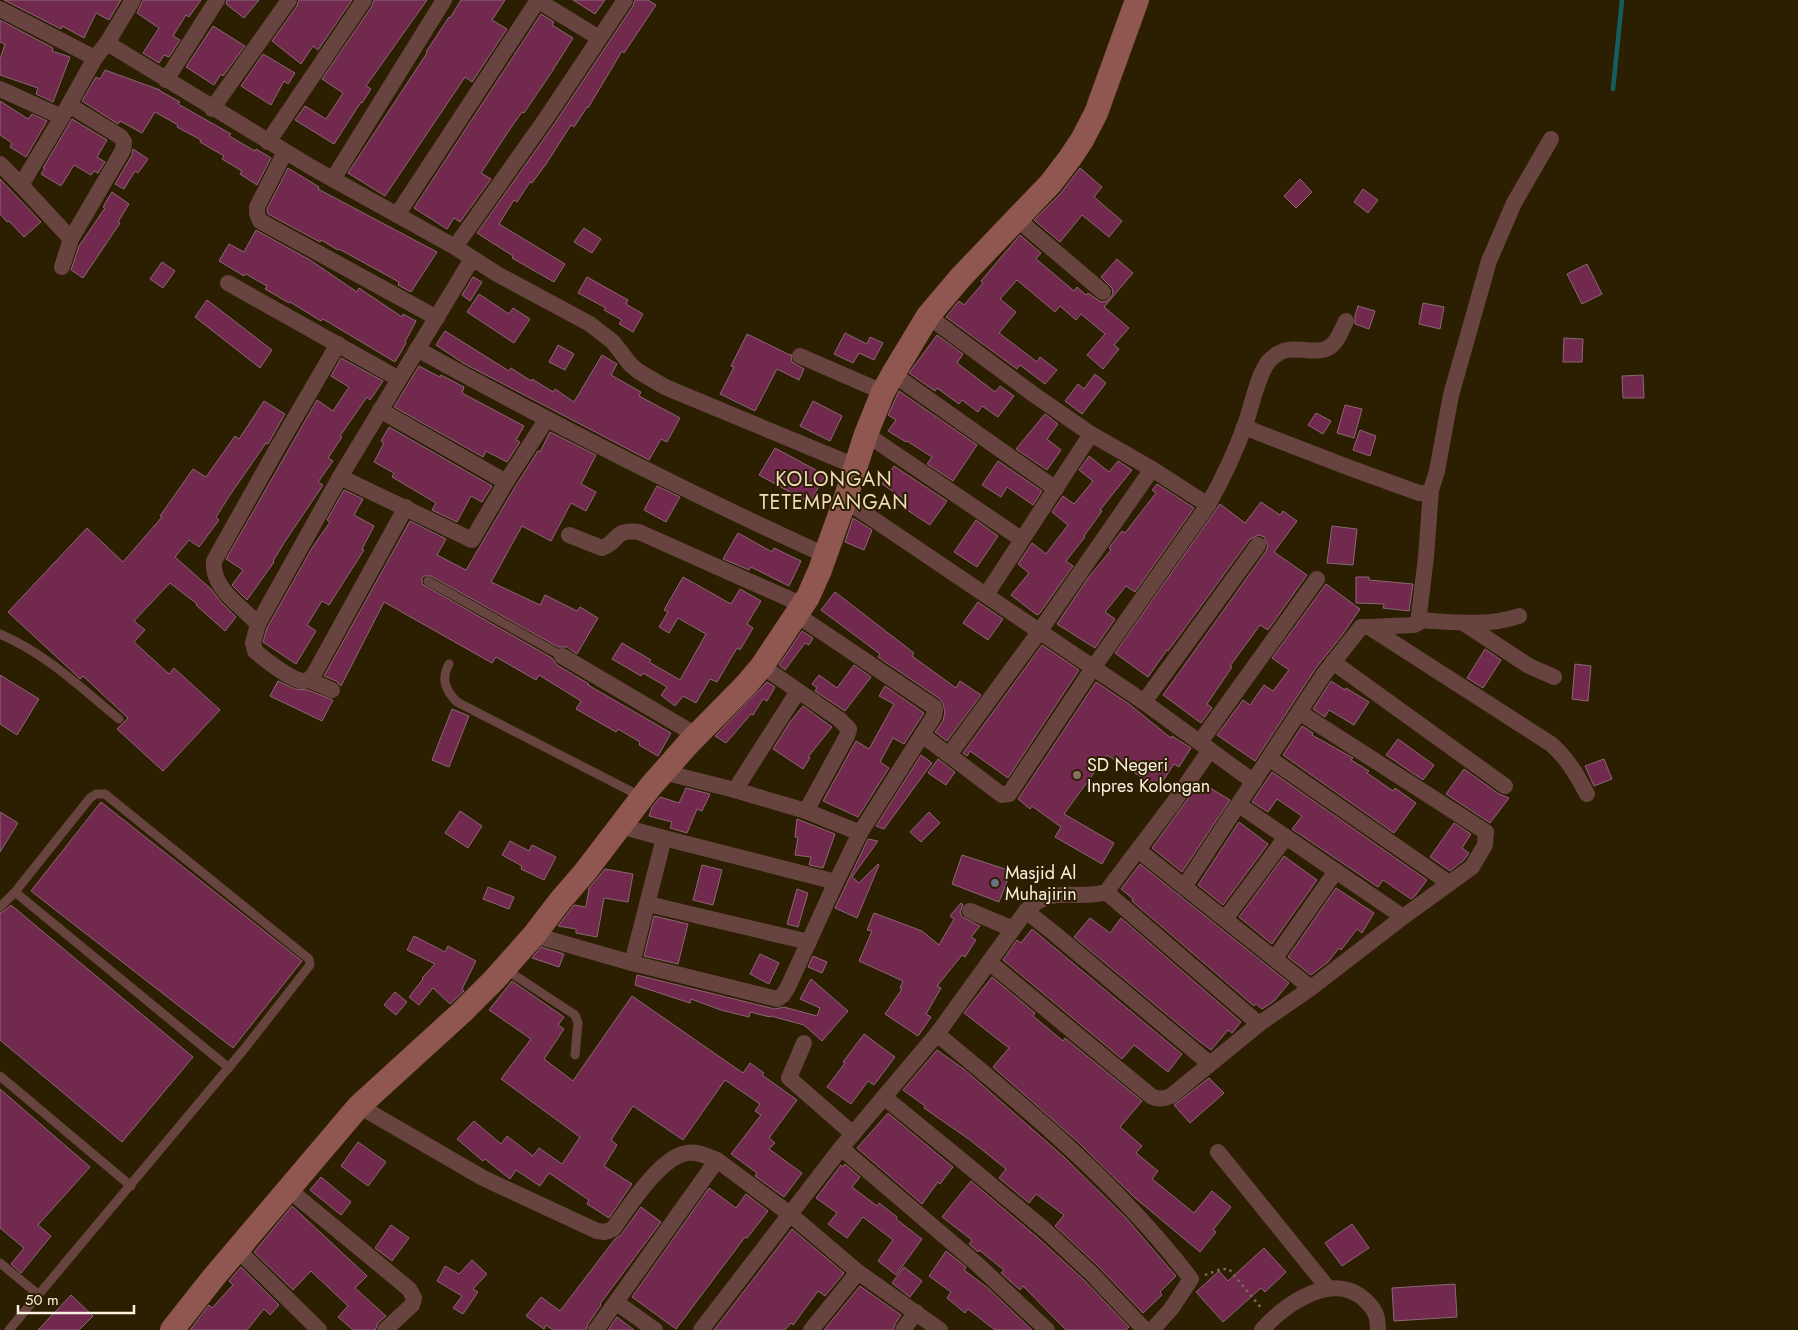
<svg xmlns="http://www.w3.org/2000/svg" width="1798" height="1330" font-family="Jost,sans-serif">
<rect width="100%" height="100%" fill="#2c1e01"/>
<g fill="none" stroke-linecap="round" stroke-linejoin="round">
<path stroke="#165d62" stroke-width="4.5" d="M1613 89 1622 0"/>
</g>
<g fill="#72294e" stroke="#8a6776">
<path d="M4 0H121L109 20 96 13 84 38 62 26 61 29Z"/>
<path d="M143 0H201L189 17 186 15 173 36 180 40 169 57 164 55 159 63 143 53 159 28 137 13Z"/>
<path d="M227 0H259L244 18 226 4Z"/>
<path d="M299 0H352L318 50 313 46 301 64 272 41 297 6Z"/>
<path d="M374 0H427L366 86 371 89 362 103 361 102 334 144 295 120 305 106 326 119 343 93 322 79 372 6Z"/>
<path d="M461 0H505L492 20 507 29 472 82 465 77 385 196 348 173 427 53 426 52 449 17 450 18Z"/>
<path d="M573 0H605L595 14Z"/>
<path d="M635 0H648L656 5 624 53 622 51 588 108 587 107 574 127 571 125 546 164 532 183 530 182 517 202 514 200 499 224 565 264 554 282 512 258 513 256 477 233 555 123 633 6Z"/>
<path d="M541 14 554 22 552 25 573 38 551 73 524 113 522 112 510 129 481 173 491 179 460 222 454 218 447 229 414 208Z"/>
<path d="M0 20 53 48 52 51 70 57 53 102 36 94 38 88 0 75V59L5 44 0 42Z"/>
<path d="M213 26 245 46 223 76 221 74 214 85 186 67Z"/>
<path d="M263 54 295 73 288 84 284 81 271 105 241 86Z"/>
<path d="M105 70 160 90V91L180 102 178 104 231 134 229 136 255 151 256 149 271 158 257 185 240 174 242 171 222 159 224 156 200 142 201 140 177 127 178 125 155 112 142 133 120 121 118 124 82 101 96 77 100 79Z"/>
<path d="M0 101 28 119 32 114 47 121 26 157 10 147 12 143 0 135Z"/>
<path d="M72 119 107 140 97 157 105 162 98 173 94 171 91 175 74 165 61 186 41 174 45 168H43Z"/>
<path d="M133 149 148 159 138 173 135 171 124 189 115 184 132 155Z"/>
<path d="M288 168 319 187 318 189 437 252 411 292 398 285 399 282 339 249 338 250 321 240 320 242 268 214 267 209Z"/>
<path d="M1080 168 1102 187 1094 197 1122 221 1109 237 1082 215 1060 242 1034 220 1061 193Z"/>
<path d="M0 179 41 222 24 237 9 221 7 222 0 214Z"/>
<path d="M1300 179 1312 192 1296 208 1284 196Z"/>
<path d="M1363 189 1378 200 1368 213 1354 202Z"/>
<path d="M112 192 129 204 118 222 120 223 83 278 71 270 79 246 105 208 103 207Z"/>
<path d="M584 228 601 239 592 253 574 242Z"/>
<path d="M256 230 310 260 357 292 359 288 402 317 403 314 416 321 405 342 406 343 395 362 323 319 321 321 290 302 289 303 265 289 267 286 246 274 244 276 219 261 229 244 244 252Z"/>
<path d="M1020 235 1041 253 1036 259 1074 291 1077 287 1086 295 1088 293 1101 302 1107 301 1113 294 1112 288 1101 277 1117 259 1133 273 1104 307 1129 328 1114 345 1119 349 1103 369 1087 355 1105 334 1081 314 1076 320 1060 306 1055 312 1017 280 1000 299 1016 312 999 333 1037 362 1040 357 1057 370 1045 384 1020 365 1017 369 946 317 959 301 964 305 983 283 981 281Z"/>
<path d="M162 262 175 271 163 288 150 279Z"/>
<path d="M1587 264 1602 294 1582 304 1567 274Z"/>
<path d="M473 277 482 282 470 301 462 295Z"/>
<path d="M587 277 628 300 626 304 643 314 633 332 619 324 622 320 604 310 606 308 578 293Z"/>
<path d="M479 294 509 314 513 308 530 319 514 343 467 312Z"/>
<path d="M207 300 272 350 260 368 195 317Z"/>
<path d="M1423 303 1444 307 1440 329 1419 324Z"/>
<path d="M1358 306 1375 311 1369 329 1355 324V316Z"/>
<path d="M445 331 509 371 511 368 531 381 532 379 553 392 555 389 574 402 602 355 617 364 611 375 641 392 639 396 680 418 667 442 661 439 649 460 463 363 436 345Z"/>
<path d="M845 333 867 344 870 337 883 343 874 360 859 353 853 363 834 354Z"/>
<path d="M747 334 790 355 791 354 792 362 804 369 799 380 777 369 755 411 720 394 734 367 731 366Z"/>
<path d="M937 335 963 354 957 363 995 392 1000 386 1014 396 998 417 982 406 978 412 962 400 959 404 937 388 935 391 909 373Z"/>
<path d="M1564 338 1583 339 1582 362H1563Z"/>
<path d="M558 345 574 354 565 370 549 362Z"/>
<path d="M341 358 383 381 370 400 367 397 340 436 342 437 328 458 333 461 318 482 323 485 284 543 273 561 274 562 247 600 232 585 243 570 226 559 317 400 333 411 349 387 331 376Z"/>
<path d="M419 366 440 377 441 375 464 387 462 393 524 426 516 440 520 442 507 462 486 451 483 457 394 407Z"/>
<path d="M1095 374 1106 383 1082 414 1065 401 1078 384 1084 389Z"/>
<path d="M1643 375 1644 398H1623L1622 376Z"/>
<path d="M899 391 977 445 953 481 927 464 932 457 907 441 906 442 888 431 896 420 888 415Z"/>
<path d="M264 401 285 414 268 444 266 443 230 495 216 517 219 520 199 547 189 540 175 557 211 589 221 602 236 617 225 631 196 605 197 604 170 583 134 621 145 630 134 642 169 674 174 668 220 710 163 771 117 729 128 718 83 676 80 679 75 674 8 612 87 528 123 562 162 517 160 516 193 469 206 477 235 436 239 439Z"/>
<path d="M813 401 842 416 830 441 800 426Z"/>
<path d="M1345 405 1362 409 1354 438 1337 433Z"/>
<path d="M1316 413 1331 421 1323 434 1308 425Z"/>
<path d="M1045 414 1058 424 1047 439 1061 450 1047 470 1016 449Z"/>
<path d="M389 427 492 486 482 502 471 496 457 522 432 510 436 503 392 477 394 473 374 462 384 443 381 441Z"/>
<path d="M1360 430 1376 436 1370 456 1353 450Z"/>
<path d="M550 432 596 455 581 484 596 492 586 511 571 503 551 541 522 526 491 582 540 605 545 595 577 611 580 607 598 618 577 654 567 647H558L431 576H424L422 578V584L552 658 557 665 589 684 588 685 671 733 658 756 639 745 640 742 618 729 616 732 576 709 581 701 539 675 536 680 496 657 492 663 384 602 341 686 336 681 324 676 410 521 446 539 437 555 466 570 515 487 538 451 540 452Z"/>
<path d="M775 448 825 475 810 503 759 475Z"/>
<path d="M1089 456 1109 472 1118 461 1132 470 1100 510 1102 511 1084 536 1085 537 1066 561 1073 566 1040 613 1037 615 1011 595 1029 573 1018 564 1032 543 1046 554 1068 525 1052 512 1063 496 1074 504 1093 481 1079 470Z"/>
<path d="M998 461 1042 491 1033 505 1007 487 1001 497 982 485Z"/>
<path d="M894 466 947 501 930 525 898 504 903 498 882 484Z"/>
<path d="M1157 484 1194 508 1135 592 1126 586 1105 612 1115 619 1095 648 1057 624 1088 578 1111 550 1109 548 1111 545 1122 531 1125 533 1156 493 1152 490Z"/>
<path d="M657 486 680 497 666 522 644 510Z"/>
<path d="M344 490 363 499 354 515 374 526 362 549 364 550 329 605 322 601 307 625 316 631 296 664 263 642 267 628 312 548 330 522 327 520Z"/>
<path d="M1261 502 1280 515 1283 511 1297 521 1274 552 1307 575 1268 630 1260 625 1230 666 1232 667 1207 704 1212 708 1201 723 1163 695 1266 551 1268 546 1264 537 1259 535 1250 539 1168 651 1167 650 1148 677 1115 653 1220 504 1245 523Z"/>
<path d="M853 518 872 530 864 550 845 542Z"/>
<path d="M976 520 998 536 977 567 954 552Z"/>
<path d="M1332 526 1357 529 1353 565 1327 563Z"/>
<path d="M738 533 772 552 774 548 801 561 789 586 751 567 749 570 723 559Z"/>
<path d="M683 577 731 604 740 589 761 601 747 624 753 628 740 650 737 648 717 682 710 679 696 703 683 696 675 706 661 695 667 687 643 673 641 676 612 659 622 643 651 660 649 662 680 680 706 634 678 618 669 633 659 627 668 612 664 610Z"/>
<path d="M1356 577H1369V580L1413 584 1409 611 1383 608 1384 604 1356 603Z"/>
<path d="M1326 584 1360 609 1343 634 1316 668 1255 761 1217 735 1243 700 1250 705 1264 685 1273 691 1289 670 1272 658Z"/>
<path d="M835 592 914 653 912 656 956 688 960 681 981 695 947 741 935 732 943 721 945 712 943 704 940 699 878 657 880 654 821 610Z"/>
<path d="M978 602 1003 619 988 640 963 623Z"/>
<path d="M802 631 813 638 809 645 805 643 785 670 779 665Z"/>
<path d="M1042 645 1079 670 1008 778 970 751 967 756 963 753Z"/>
<path d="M1485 649 1501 660 1483 688 1467 678Z"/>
<path d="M1575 664 1591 666 1588 701 1572 699Z"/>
<path d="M854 665 871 677 845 711 815 691 817 688 812 684 819 675 837 688Z"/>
<path d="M0 675 39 699 17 735 0 724Z"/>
<path d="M278 681 295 689 308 690 333 700 322 721 270 696Z"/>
<path d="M1331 681 1345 690 1346 688 1369 702 1354 725 1329 710 1325 717 1313 709Z"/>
<path d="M767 682 775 687 767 701 763 699 753 715 751 714 726 743 715 736Z"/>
<path d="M1096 682 1129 704 1171 738 1172 736 1191 748 1179 767 1174 764 1158 788 1107 755 1064 814 1114 843 1102 864 1055 837 1061 827 1032 806 1030 809 1018 799Z"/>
<path d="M885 686 924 713 904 744 893 738 880 762 889 768 858 817 823 801 856 741 869 749 894 704 879 696Z"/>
<path d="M803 706 832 727 808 757 810 758 803 769 773 749 790 722Z"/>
<path d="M452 709 469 716 449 767 432 760Z"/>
<path d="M1302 726 1313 733 1312 735 1353 758 1351 760 1369 771 1367 773 1393 791 1395 788 1416 803 1394 833 1283 755Z"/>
<path d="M1398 739 1434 765 1423 780 1386 755Z"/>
<path d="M921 755 932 763 884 829 876 826Z"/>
<path d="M938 759 955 772 946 785 928 773Z"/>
<path d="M1604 759 1612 779 1594 786 1585 766Z"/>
<path d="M1464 769 1499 794 1509 798 1490 823 1446 794Z"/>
<path d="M1272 772 1427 880 1415 896 1411 899 1383 880 1378 887 1292 829 1302 816 1277 799 1268 812 1252 802Z"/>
<path d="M1200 782 1230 800 1182 872 1152 848Z"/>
<path d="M686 788 710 794 702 811 697 809 687 833 670 828 672 822 649 816 652 807 660 797 679 803Z"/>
<path d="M101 802 302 961 233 1048 31 891Z"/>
<path d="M460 811 482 826 468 848 445 833Z"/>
<path d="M0 812 18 823 0 852Z"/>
<path d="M929 812 940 823 921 842 910 832Z"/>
<path d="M797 819 835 834 823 868 809 865 811 857 795 855 798 837H795Z"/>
<path d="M1239 822 1268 844 1223 905 1198 885Z"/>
<path d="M1454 823 1471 834 1462 848 1469 853 1464 860 1450 871 1430 857Z"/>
<path d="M868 839 878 841 852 877 859 883 878 864 879 865 857 918 835 908Z"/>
<path d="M510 841 529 851 532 845 556 857 544 880 521 869 522 866 502 855Z"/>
<path d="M962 855 1011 871 999 902 952 884Z"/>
<path d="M1284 856 1317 880 1272 944 1239 917Z"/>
<path d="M1140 864 1289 983 1274 1001 1262 1009 1256 1004 1254 1006 1132 901 1133 899 1121 889Z"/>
<path d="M702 865 722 870 713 905 693 900Z"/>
<path d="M605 869 633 874 628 902 604 898 597 937 576 933V929L558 926 574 905 586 907 589 888Z"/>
<path d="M488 887 514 897 509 909 483 899Z"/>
<path d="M1336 888 1374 913 1362 933 1357 929 1341 950 1339 948 1328 962 1311 975 1288 957Z"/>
<path d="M797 889 808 893 798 927 787 924Z"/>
<path d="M961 903 963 905 960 912 962 917 980 926 971 937 976 940 965 957 962 955 937 986 941 988 926 1014 931 1017 918 1036 885 1014 902 989 900 988 903 981 859 961 872 931 867 930 874 913 922 931 939 945 954 919 950 916Z"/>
<path d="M11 905 193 1057 122 1142 0 1040V913L4 911Z"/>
<path d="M654 916 688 924 678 964 644 956Z"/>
<path d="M1090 918 1110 933 1121 918 1241 1022 1232 1033 1228 1030 1211 1050 1195 1038 1074 937Z"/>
<path d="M1032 929 1182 1054 1168 1072 1134 1045 1122 1059 1003 960 1017 940 1021 943Z"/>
<path d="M414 936 445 952 448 946 476 961 462 989 464 991 450 1004 433 988 419 1005 409 997 423 979 422 978 435 964 407 950Z"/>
<path d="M541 947 564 954 559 967 532 958Z"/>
<path d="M760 954 779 963 769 984 750 974Z"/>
<path d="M813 956 827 962 822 973 808 967Z"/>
<path d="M637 975 775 1009 784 1007 817 1016 820 1008 800 999 811 979 848 1011 822 1041 804 1025 771 1016 770 1017 750 1012 749 1017 721 1010 691 999 690 1003 635 985Z"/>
<path d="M992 977 1035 1013 1033 1016 1063 1041 1065 1038 1142 1101 1120 1127 1142 1146 1136 1153 1158 1171 1152 1179 1194 1213 1212 1191 1231 1207 1213 1230 1216 1232 1200 1252 1134 1197 1078 1142 993 1067 1009 1048 964 1013Z"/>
<path d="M512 981 564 1017 558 1025 564 1029 544 1059 573 1081 632 996 743 1073 750 1063 764 1073 762 1075 797 1100 769 1138 775 1143 769 1149 802 1173 784 1197 755 1176 757 1173 731 1154 761 1115 755 1111 760 1104 725 1080 683 1140 633 1106 611 1140 617 1145 604 1166 632 1184 609 1218 587 1204 589 1200 549 1173 540 1186 516 1170 510 1179 485 1159 483 1161 457 1139 474 1121 501 1144 507 1136 533 1156 539 1148 562 1164 580 1137 501 1079 531 1039 489 1010Z"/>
<path d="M395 992 407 1002 396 1015 384 1005Z"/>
<path d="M864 1034 895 1057 874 1085 868 1081 851 1104 827 1087 845 1063 843 1062Z"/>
<path d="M937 1050 965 1070 1064 1157 1126 1218 1176 1276 1160 1292 1162 1295 1143 1313 1098 1266 1055 1226 1064 1215 1036 1194 1029 1203 999 1178 1006 1169 970 1140 924 1108 925 1106 903 1090Z"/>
<path d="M1209 1078 1224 1093 1190 1123 1174 1105Z"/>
<path d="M0 1089 90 1167 38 1225 51 1236 21 1273 11 1264 24 1248 0 1228Z"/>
<path d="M888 1113 953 1167 940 1184 938 1182 922 1204 857 1148Z"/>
<path d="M358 1142 386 1162 368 1186 341 1166Z"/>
<path d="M845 1164 860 1177 852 1187 877 1206 879 1203 897 1217 896 1219 922 1239 896 1275 878 1261 893 1240 863 1217 847 1238 828 1224 837 1213 816 1198 841 1165 843 1167Z"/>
<path d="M321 1177 351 1202 341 1215 310 1190Z"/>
<path d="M971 1181 1038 1238 1084 1280 1129 1327 1126 1330H1066L1023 1286 1020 1290 1001 1273 1004 1270 979 1250 978 1252 969 1244 972 1240 942 1217Z"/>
<path d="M709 1188 736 1208 746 1194 768 1211 747 1238 745 1237 676 1329 632 1297Z"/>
<path d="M292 1206 367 1276 355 1288 386 1316 378 1323 375 1330H353L338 1317 348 1306 311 1271 293 1290 254 1252Z"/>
<path d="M641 1207 661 1222 600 1304 601 1305 588 1324 586 1330H553L546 1325 544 1329 526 1316 541 1297 560 1311 615 1239 621 1235Z"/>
<path d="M1352 1224 1369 1248 1342 1266 1325 1243Z"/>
<path d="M391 1225 409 1238 392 1261 375 1248Z"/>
<path d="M792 1229 844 1273 825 1296 818 1291 793 1325 791 1323 785 1330H714Z"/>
<path d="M1264 1248 1286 1272 1265 1292 1261 1288 1223 1322 1196 1292 1219 1271 1228 1281Z"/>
<path d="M946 1251 966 1267 964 1270 988 1288 1032 1330H995L968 1309 965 1313 947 1298 951 1292 929 1276Z"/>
<path d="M472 1260 487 1274 473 1289 478 1292 463 1314 453 1308 462 1296 437 1281 445 1266 459 1274Z"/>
<path d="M241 1267 279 1305 270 1315 264 1309 247 1330H190L209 1305 212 1308 233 1285 229 1281Z"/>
<path d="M904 1267 922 1281 910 1297 892 1283Z"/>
<path d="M1455 1284 1457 1317 1394 1321 1392 1288Z"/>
<path d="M860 1286 901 1315 895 1324 893 1330H824Z"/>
<path d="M71 1295 93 1316 79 1330H38Z"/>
<path d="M617 1317 634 1330H608Z"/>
</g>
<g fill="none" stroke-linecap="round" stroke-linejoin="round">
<path stroke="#786b53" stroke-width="2.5" stroke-dasharray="2.5 4" stroke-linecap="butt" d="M1205 1275 1221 1269H1229L1262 1309"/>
<g stroke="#684440" stroke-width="9">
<path d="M428 581 562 656"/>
<path d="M0 634C45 653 81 688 119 719"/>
<path d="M449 664C441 679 445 690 457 702L642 797"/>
<path d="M0 907 15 892"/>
<path d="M505 969 575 1015 578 1023 575 1055"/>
<path d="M0 1076 131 1186"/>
<path d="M0 1263 39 1295"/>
<path d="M9 1330 245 1048 310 965 309 959 105 794H96L90 798 15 892 229 1068"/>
</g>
<g stroke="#684440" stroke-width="16">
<path d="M133 0 107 43 311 167 455 247 497 274 590 324 613 342 630 364 638 371 665 387 855 466"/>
<path d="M537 0 599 38"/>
<path d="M0 9 95 58"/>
<path d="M166 80 217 0"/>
<path d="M0 89 62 117"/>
<path d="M212 109 289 0"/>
<path d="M268 142 364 0"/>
<path d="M285 152 257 207V213L260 221 437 318"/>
<path d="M0 164 21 185"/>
<path d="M333 179 444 0"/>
<path d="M397 215 538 0"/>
<path d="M1017 219 1103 292"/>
<path d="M71 239 21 185 62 117 95 58 107 43"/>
<path d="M455 247 547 117 625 0"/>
<path d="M62 267 71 239 123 150 124 142 121 137 69 105"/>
<path d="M228 283 399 379"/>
<path d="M928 316 1033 394 1091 434 1152 469 1208 505"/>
<path d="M417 349C551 423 686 492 825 555"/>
<path d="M800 356 883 392"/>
<path d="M893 374 1056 489"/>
<path d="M380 410 506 482"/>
<path d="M1244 427 1350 468 1419 493H1428L1431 490 1437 471 1451 395 1489 261 1514 203 1551 139"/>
<path d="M866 434 1021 539"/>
<path d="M1152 469 1039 632 949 755 1002 795 1009 794 1093 668 1208 505C1222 480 1235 453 1245 425 1251 409 1258 373 1269 361 1290 338 1311 358 1330 347 1338 341 1342 329 1346 321"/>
<path d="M340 477 472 540 506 482 546 420"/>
<path d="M406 507 314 674C311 677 309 681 304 681 292 681 264 659 255 651L253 643 258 624 340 477 472 259"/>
<path d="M569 535 602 548C621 541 612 529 639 532L803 605"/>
<path d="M986 595 1091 434"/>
<path d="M797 615 934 707 935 710 934 716 922 735"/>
<path d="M1419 620C1453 622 1487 627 1519 616"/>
<path d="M258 624C241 606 211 588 214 561L275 452 338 344"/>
<path d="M1465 624 1529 666 1554 677"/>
<path d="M1369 627 1414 625 1418 623 1426 557 1431 490"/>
<path d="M562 656 696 735"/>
<path d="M1333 662 1505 786"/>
<path d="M762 666 839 719 849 729 847 736 806 811"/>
<path d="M309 680 332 690"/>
<path d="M1144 702 1258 545"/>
<path d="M1200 742 1317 579"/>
<path d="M1210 750 1254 782"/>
<path d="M1269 758 1449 883"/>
<path d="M663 772 735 790 806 811 860 833"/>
<path d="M735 790 798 691"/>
<path d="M1239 805 1403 917"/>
<path d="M620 826 664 838 632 963 777 999 783 995 788 987 836 882 860 833 922 735 949 755"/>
<path d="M664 838 836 882"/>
<path d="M1138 850 1311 988"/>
<path d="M1184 887 1324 674 1361 627H1369L1551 744C1567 758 1577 775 1587 794"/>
<path d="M1106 892 1259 1024"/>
<path d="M648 904 809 942"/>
<path d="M970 911 1013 929"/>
<path d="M1026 911 1055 934 1210 1064"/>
<path d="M1225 919 1286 837"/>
<path d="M534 935 632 963"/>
<path d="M1275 958 1336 871"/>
<path d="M989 962 1151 1096C1158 1100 1164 1099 1171 1096L1259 1024 1311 988 1403 917 1472 867 1485 845 1486 832 1299 712"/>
<path d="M937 1034C1028 1109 1119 1185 1191 1279L1171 1309 1152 1330"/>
<path d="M804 1043 789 1078 853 1134"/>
<path d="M884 1097 966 1164 1045 1230 1091 1273 1145 1330"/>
<path d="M359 1106 483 1178 597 1231 605 1232 613 1229C628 1208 661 1156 687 1153 697 1151 707 1156 717 1160"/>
<path d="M841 1148 977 1264 1047 1330"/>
<path d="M1218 1152 1328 1288"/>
<path d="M288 1189 409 1289 414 1298 412 1305 385 1330"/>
<path d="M237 1249 319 1330"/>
<path d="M617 1303 655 1330"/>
<path d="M596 1330 717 1160 791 1215 858 1272 940 1330"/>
<path d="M701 1330 841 1148 937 1034 1026 911C1052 884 1074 901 1106 892L1174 802 1210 750 1144 702 845 500"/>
<path d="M811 1330 858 1272"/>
<path d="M903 1330 916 1312"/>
<path d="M1262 1330C1284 1304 1334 1270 1365 1300 1375 1309 1378 1316 1378 1330"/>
</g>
<path stroke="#8f5750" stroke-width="24" d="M172 1330 213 1278 359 1106 461 1013 494 980 534 935 560 901 585 872 650 787 688 744 746 685 762 666 808 597 820 570 845 500 866 434 883 392 893 374 928 316 961 277 1051 183 1070 158 1082 140 1096 113 1137 0"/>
</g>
<circle fill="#8d6e63" stroke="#2c1e01" stroke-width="2" cx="1077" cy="775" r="5"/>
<circle fill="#6b7280" stroke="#2c1e01" stroke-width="2" cx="995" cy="883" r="5"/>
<g text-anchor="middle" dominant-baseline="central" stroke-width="4" stroke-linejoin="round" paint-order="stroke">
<g font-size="18" fill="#fbf1e0" stroke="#2c1e01" text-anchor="start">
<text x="1087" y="765">SD Negeri<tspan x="1087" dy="21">Inpres Kolongan</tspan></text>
<text x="1005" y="873">Masjid Al<tspan x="1005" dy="21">Muhajirin</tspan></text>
</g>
<g font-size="20" letter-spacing="1" fill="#efdcbb" stroke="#2c1e01">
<text x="834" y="479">KOLONGAN<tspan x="834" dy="23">TETEMPANGAN</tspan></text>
</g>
</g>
<path d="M18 1305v8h116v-8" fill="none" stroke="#fbf1e0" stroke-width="2.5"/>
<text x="25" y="1305" font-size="15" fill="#fbf1e0" stroke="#2c1e01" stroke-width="4" paint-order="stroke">50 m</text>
</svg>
